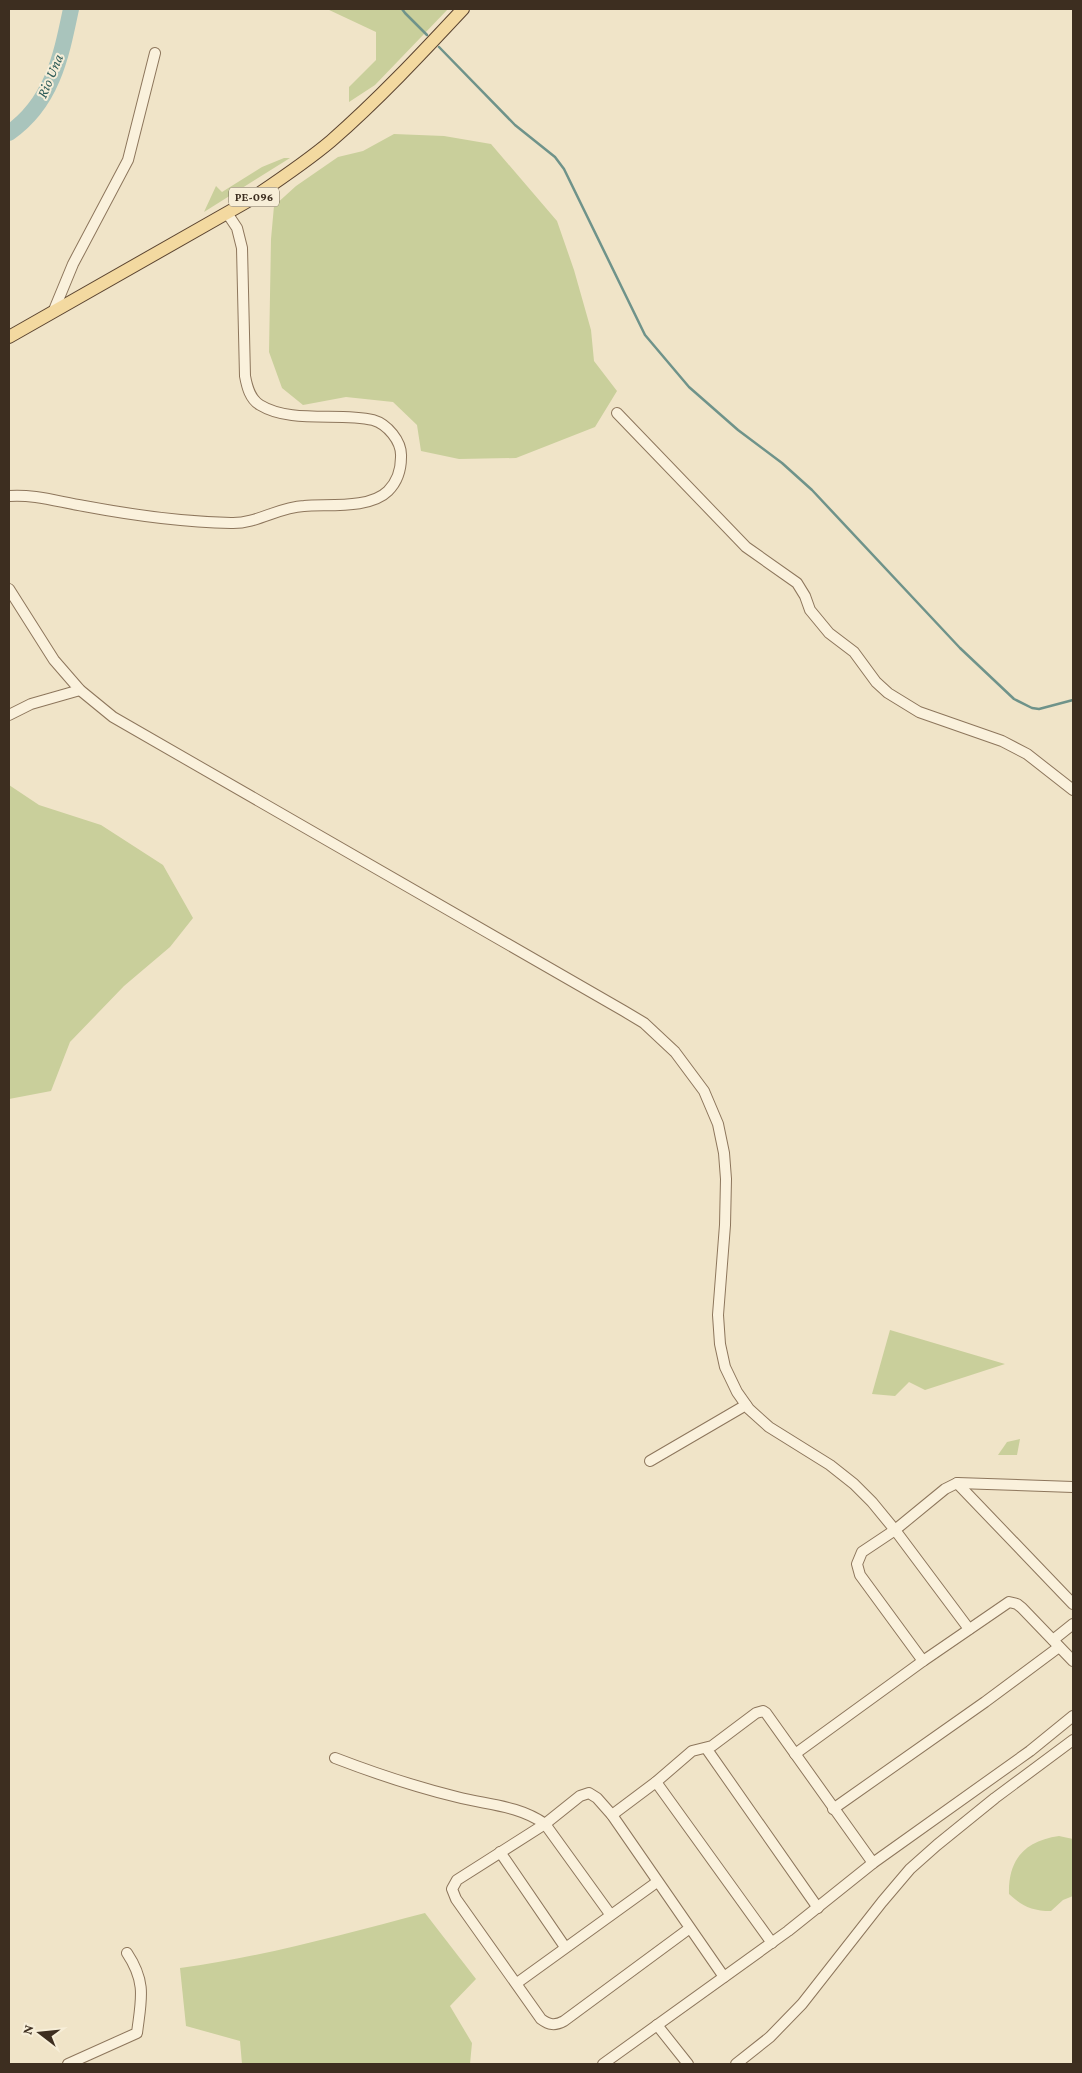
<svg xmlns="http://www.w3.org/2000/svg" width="1082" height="2073" font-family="'Crimson Pro',serif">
<rect width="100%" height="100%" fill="#f0e4c8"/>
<g fill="#c9cf9b">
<path d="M327 9H448L375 85 349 102V87L376 60V32Z"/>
<path d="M394 134 444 136 491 144 557 221 574 270 591 330 594 361 617 391 595 427 516 458 459 459 421 451 417 425 393 402 346 397 303 405 282 388 269 352 271 239 274 206 296 186 338 157 363 151Z"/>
<path d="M284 158H290L204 212 216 186 222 192 262 167Z"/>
<path d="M9 785 39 805 101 825 163 865 193 918 170 947 124 986 70 1042 51 1091 9 1099Z"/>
<path d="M890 1330 1005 1364 925 1390 909 1382 895 1396 872 1394Z"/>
<path d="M1020 1439 1017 1455H998L1007 1442Z"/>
<path d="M1059 1836 1073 1839V1896L1063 1900 1051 1911C1032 1911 1022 1906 1009 1894 1008 1859 1025 1841 1059 1836Z"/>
<path d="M425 1913 476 1979 450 2006 472 2043 470 2064H242L240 2041 186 2026 180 1968C263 1957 344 1934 425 1913Z"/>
</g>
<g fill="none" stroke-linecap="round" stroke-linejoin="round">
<g stroke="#6f938a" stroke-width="2.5">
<path d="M402 9 405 13 427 35"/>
<path d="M439 47 515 125 555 157 564 169 645 335 689 387 738 430 782 463 812 490 960 648 1014 699 1032 708 1039 709 1073 700"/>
</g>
<path stroke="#a9c4bc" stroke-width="16" d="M9 133C52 103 61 57 71 9"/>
<g stroke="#8d765c" stroke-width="12">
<g id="minor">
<path d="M54 310 73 264 128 160 155 53"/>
<path d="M617 413 746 547 797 583 805 596 810 610 829 633 854 652 876 682 888 693 919 712 1002 741 1027 754 1073 790"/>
<path d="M9 496C34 494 59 502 84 506 132 515 182 522 231 523 257 524 278 507 304 506 328 504 370 509 388 491 397 482 401 469 401 457 402 441 387 424 373 420 339 412 291 424 260 405 250 399 247 387 245 376L242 248 237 228 227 213"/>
<path d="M9 589 54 660 80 690 113 717 624 1011 644 1023 675 1052 704 1091 718 1124 724 1153 726 1179 725 1225 718 1315 720 1344 725 1367 737 1392 749 1409 769 1427 830 1465 854 1484 872 1502 895 1530 969 1629"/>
<path d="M9 715 31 704 80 690"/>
<path d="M650 1461 746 1405"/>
<path d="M957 1483 1073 1604"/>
<path d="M1053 1640 1073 1624"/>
<path d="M923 1661 860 1575 857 1564 862 1552 895 1530 945 1489 957 1483 1073 1487"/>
<path d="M706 1748 818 1908"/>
<path d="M795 1754 923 1661 1009 1602 1017 1604 1022 1608 1073 1661"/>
<path d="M335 1758C374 1773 416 1787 457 1797 487 1805 518 1805 545 1824L610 1914"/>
<path d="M656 1782 772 1943"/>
<path d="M833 1809 985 1702 1059 1647"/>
<path d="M612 1815 656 1782 692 1751 712 1746 756 1713 763 1711 766 1713 873 1863"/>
<path d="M500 1852 565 1947"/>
<path d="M690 1928 564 2021C555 2026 549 2025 541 2019L456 1899 452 1889 457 1880 545 1824 580 1796 589 1793 597 1798 612 1815 724 1977"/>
<path d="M517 1983 657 1882"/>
<path d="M657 2025 688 2064"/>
<path d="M68 2064 137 2033C141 2000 147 1983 127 1953"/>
<path d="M603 2064 788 1931 873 1863 1030 1751 1073 1716"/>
<path d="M736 2064 770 2037 802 2004 882 1902 910 1869 937 1845 995 1798 1073 1740"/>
</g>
</g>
<g stroke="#5b4430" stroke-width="14">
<path id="major" d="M9 337 248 201C276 182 305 163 331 141 378 100 421 54 463 9"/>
</g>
<use href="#minor" stroke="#faf1dc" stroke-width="10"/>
<use href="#major" stroke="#f3d9a0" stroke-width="12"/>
</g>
<g text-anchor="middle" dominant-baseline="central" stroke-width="4" stroke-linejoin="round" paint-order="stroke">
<rect fill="#f7eed8" stroke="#756857" stroke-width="1" x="229" y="187.5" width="50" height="19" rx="4"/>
<g font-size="12" font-weight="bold" fill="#3d2e20">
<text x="254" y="197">PE-096</text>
</g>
<g font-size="15" font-style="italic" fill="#2f5d5a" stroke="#f7eed8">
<text transform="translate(50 76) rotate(-67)">Rio Una</text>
</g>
</g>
<rect width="1082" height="2073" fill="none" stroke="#3d2e20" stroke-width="20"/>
<g transform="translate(40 2033) rotate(286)" stroke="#f7eed8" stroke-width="4" paint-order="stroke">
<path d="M0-4L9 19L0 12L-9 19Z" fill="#3d2e20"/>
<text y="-8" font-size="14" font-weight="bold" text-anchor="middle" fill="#3d2e20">N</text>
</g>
</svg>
